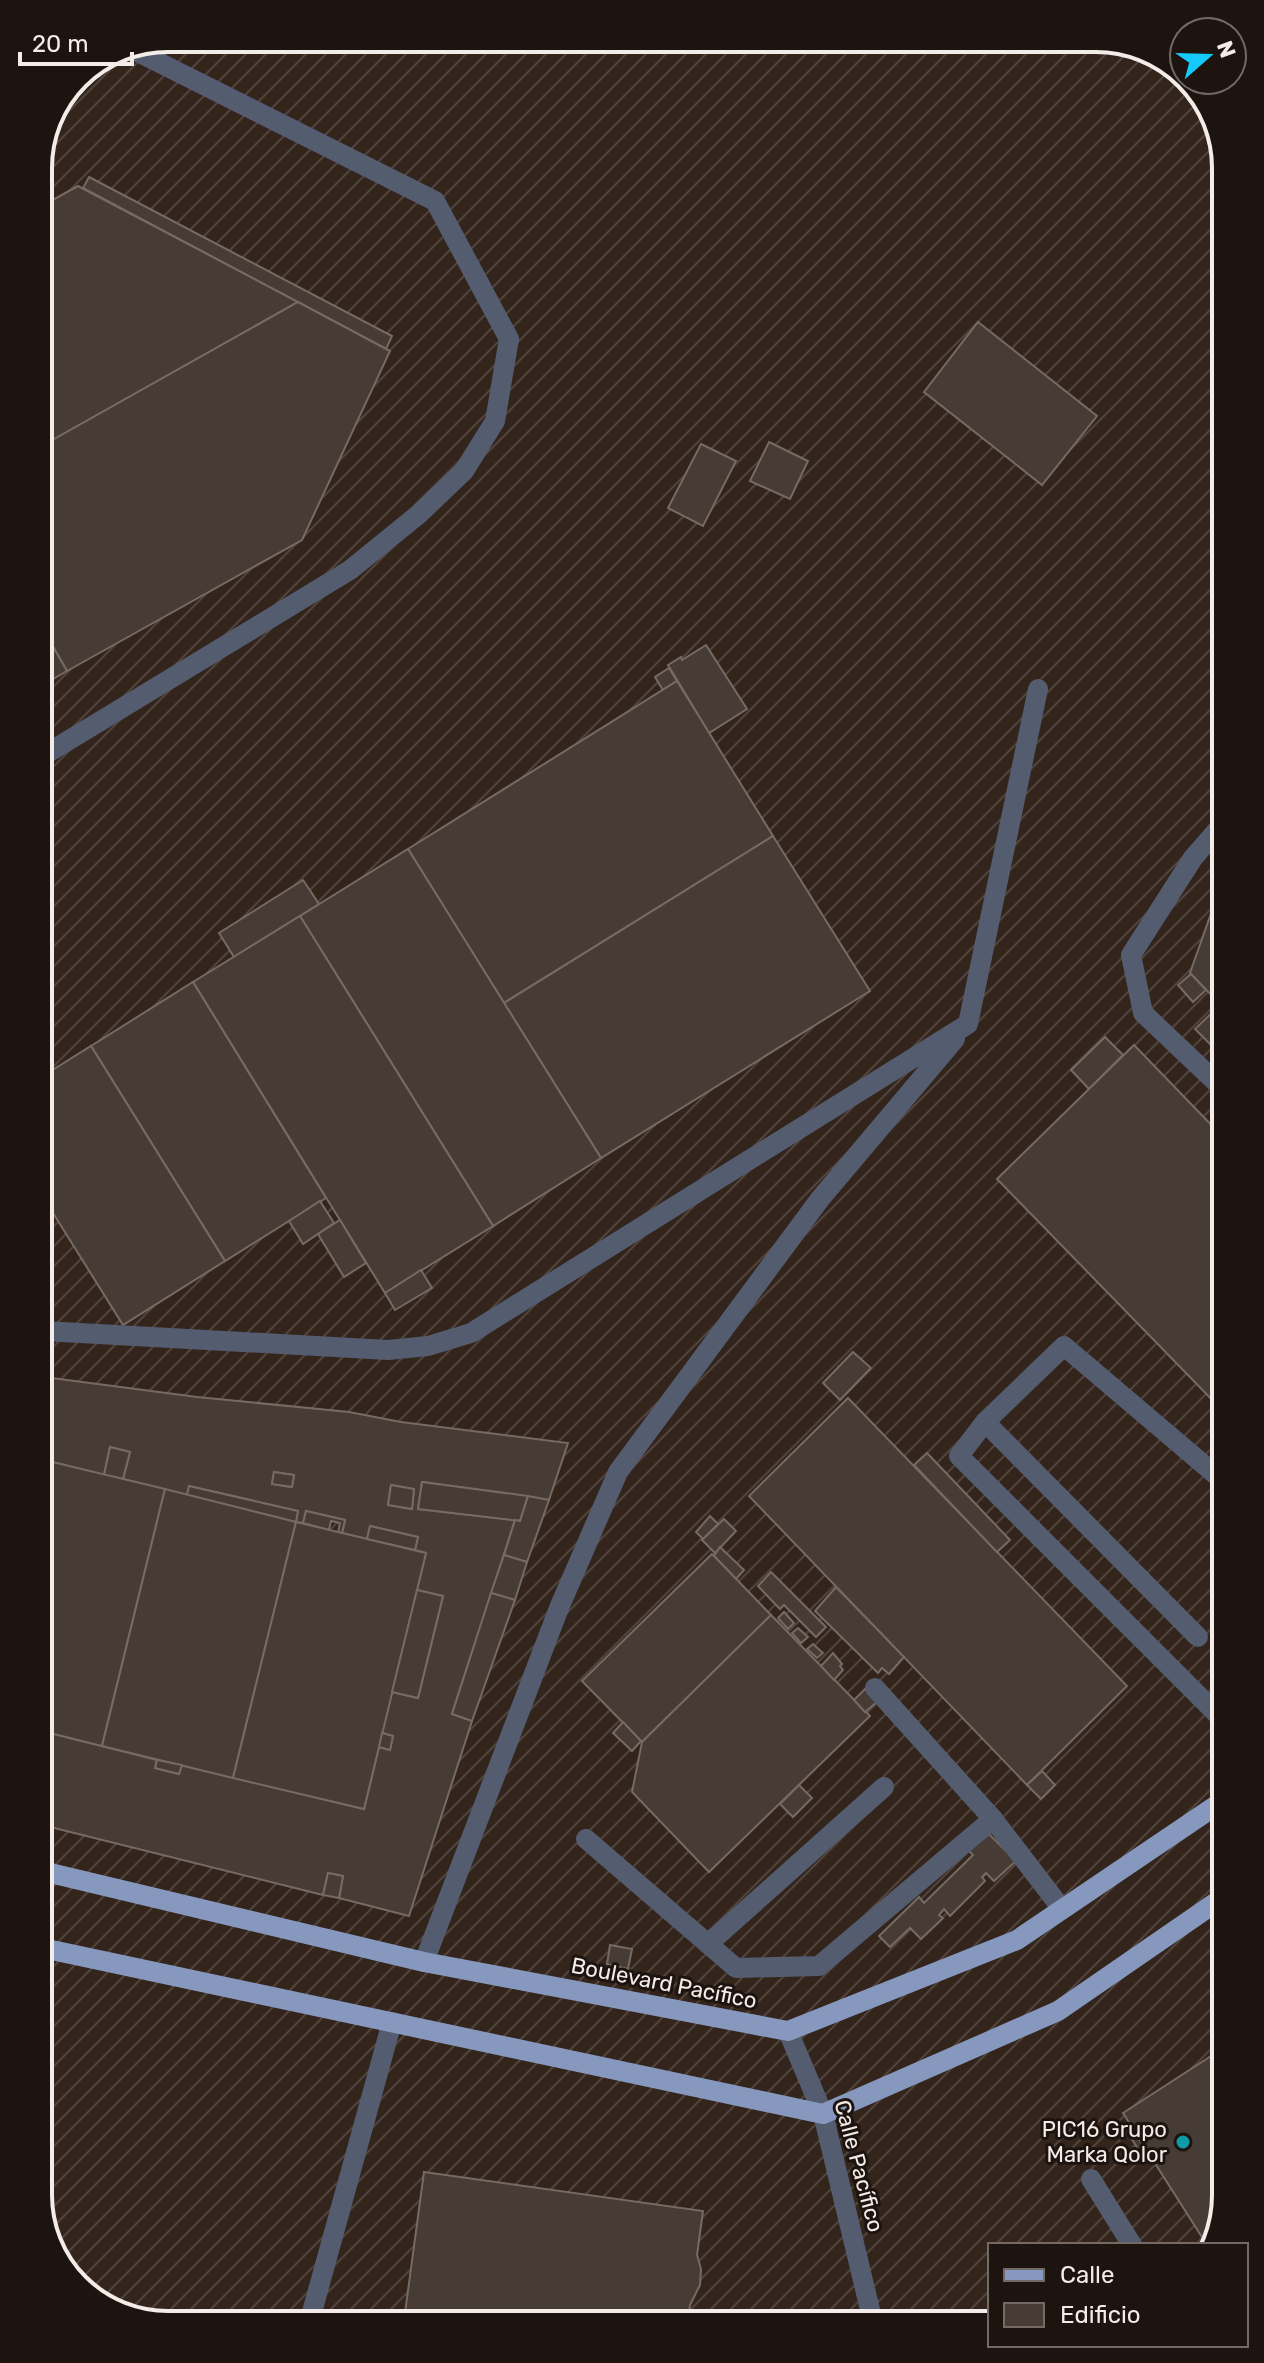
<svg xmlns="http://www.w3.org/2000/svg" width="1264" height="2363" font-family="Rubik,sans-serif">
<defs>
<pattern id="industrial-furrows" width="10" height="10" patternUnits="userSpaceOnUse" patternTransform="scale(2)"><rect width="10" height="10" fill="#33241c"/><path d="M-1 1l2-2M0 10L10 0M9 11l2-2" fill="none" stroke="#51443d"/></pattern>
</defs>
<rect width="100%" height="100%" fill="#271d18"/>
<path fill="url(#industrial-furrows)" d="M168 38H1105L1175 65 1184 77V80H1187L1216 118 1226 2195 1211 2245H990V2316L160 2325 95 2303 48 2245 38 160 76 76Z"/>
<g fill="#463b35" stroke="#766a64" stroke-width="2" fill-rule="evenodd">
<path d="M89 177 392 336 386 349 83 188Z"/>
<path d="M78 186 298 302 40 447 38 208Z"/>
<path d="M298 302 390 351 302 540 67 671 40 624V447Z"/>
<path d="M978 322 1097 416 1042 485 924 392Z"/>
<path d="M769 442 808 461 790 499 750 481Z"/>
<path d="M701 444 736 461 703 526 668 508Z"/>
<path d="M40 624 67 671 41 686Z"/>
<path d="M706 645 747 709 709 733 668 665 681 657 682 660Z"/>
<path d="M669 668 677 681 663 690 655 677Z"/>
<path d="M677 681 773 836 504 1003 408 849Z"/>
<path d="M773 836 870 991 601 1158 504 1003Z"/>
<path d="M408 849 601 1158 493 1226 300 916Z"/>
<path d="M303 880 319 904 234 957 219 933Z"/>
<path d="M1220 888V1004L1190 973Z"/>
<path d="M300 916 493 1226 385 1293 193 982Z"/>
<path d="M1191 974 1206 990 1193 1002 1178 985Z"/>
<path d="M193 982 326 1198 225 1261 91 1046Z"/>
<path d="M1220 1005V1054L1195 1029Z"/>
<path d="M1105 1037 1123 1055 1089 1089 1071 1070Z"/>
<path d="M1134 1045 1221 1135 1222 1410 997 1179Z"/>
<path d="M91 1046 225 1261 123 1325 43 1197V1076Z"/>
<path d="M320 1201 334 1223 303 1244 289 1221Z"/>
<path d="M340 1220 366 1263 344 1277 318 1234Z"/>
<path d="M421 1270 432 1288 395 1310 385 1293Z"/>
<path d="M853 1352 871 1368 840 1400 823 1383Z"/>
<path d="M44 1377 197 1397 349 1412 401 1422 568 1443 549 1500 422 1482 418 1509 515 1520 452 1714 472 1721 409 1916 339 1898 343 1876 328 1873 323 1895 46 1826V1732L157 1760 155 1768 179 1774 182 1765 364 1809 379 1747 390 1750 393 1736 382 1733 392 1692 418 1698 443 1596 417 1590 426 1553 415 1550 418 1537 370 1526 367 1539 342 1533 345 1520 306 1511 303 1523 296 1522 298 1511 189 1486 187 1495 123 1479 130 1452 110 1447 104 1475 44 1460ZM274 1472 294 1475 292 1487 272 1484ZM391 1485 414 1489 412 1509 388 1505Z"/>
<path d="M848 1398 1127 1686 1027 1785 749 1496Z"/>
<path d="M110 1447 130 1452 123 1479 104 1475Z"/>
<path d="M927 1453 1010 1540 997 1552 914 1465Z"/>
<path d="M44 1460 165 1489 102 1746 46 1732Z"/>
<path d="M274 1472 294 1475 292 1487 272 1484Z"/>
<path d="M422 1482 528 1496 520 1521 418 1509Z"/>
<path d="M391 1485 414 1489 412 1509 388 1505Z"/>
<path d="M189 1486 298 1511 296 1522 187 1495Z"/>
<path d="M165 1489 296 1522 233 1778 102 1746Z"/>
<path d="M528 1496 549 1500 527 1562 504 1555 515 1520 520 1521Z"/>
<path d="M306 1511 345 1520 342 1533 338 1532 340 1523 331 1521 329 1530 303 1523Z"/>
<path d="M710 1516 718 1524 703 1539 696 1532Z"/>
<path d="M724 1519 736 1531 715 1553 702 1540Z"/>
<path d="M296 1522 426 1553 364 1809 233 1778Z"/>
<path d="M370 1526 418 1537 415 1550 367 1539Z"/>
<path d="M720 1547 744 1570 736 1579 714 1556Z"/>
<path d="M712 1554 771 1615 642 1742 582 1681Z"/>
<path d="M504 1555 527 1562 515 1600 491 1593Z"/>
<path d="M771 1572 826 1627 816 1637 784 1605 780 1609 758 1586Z"/>
<path d="M836 1587 904 1657 889 1674 882 1668 878 1673 815 1611Z"/>
<path d="M417 1590 443 1596 418 1698 392 1692Z"/>
<path d="M491 1593 515 1600 472 1721 452 1714Z"/>
<path d="M784 1612 794 1623 788 1629 778 1618Z"/>
<path d="M771 1615 870 1716 709 1872 632 1792 642 1742Z"/>
<path d="M798 1628 808 1637 801 1643 792 1633Z"/>
<path d="M813 1644 823 1653 817 1658 807 1649Z"/>
<path d="M833 1653 842 1664 840 1666 843 1670 834 1680 821 1666Z"/>
<path d="M865 1689 877 1702 865 1712 854 1700Z"/>
<path d="M623 1722 641 1741 632 1751 613 1733Z"/>
<path d="M382 1733 393 1736 390 1750 379 1747Z"/>
<path d="M157 1760 182 1765 179 1774 155 1768Z"/>
<path d="M1042 1771 1055 1785 1041 1799 1027 1785Z"/>
<path d="M799 1785 812 1798 793 1817 780 1804Z"/>
<path d="M987 1832 1016 1861 994 1881 986 1873 982 1877 985 1881 950 1916 944 1909 939 1915 943 1918 921 1939 910 1928 890 1947 879 1936 919 1897 924 1903 973 1855 969 1851Z"/>
<path d="M328 1873 343 1876 339 1898 323 1895Z"/>
<path d="M610 1945 632 1949 628 1969 607 1964Z"/>
<path d="M1225 2047 1226 2195 1211 2245H1207L1123 2113Z"/>
<path d="M1132 2128 1150 2156 1144 2159 1127 2131Z"/>
<path d="M424 2172 703 2211 697 2255 701 2269 700 2285 690 2305 688 2319 466 2322 405 2313Z"/>
</g>
<g fill="none" stroke-linecap="round" stroke-linejoin="round">
<g stroke="#545c6f" stroke-width="20">
<path d="M41 757 350 570 419 514 464 471 495 421 509 339 435 201 136 51"/>
<path d="M1219 828 1193 858 1131 955 1143 1013 1221 1087"/>
<path d="M44 1331 388 1350 428 1346 471 1333 968 1024 1038 689"/>
<path d="M985 1422 1198 1637"/>
<path d="M1223 1481 1064 1346 985 1422 959 1456 1224 1721"/>
<path d="M875 1688 993 1819 1062 1909"/>
<path d="M586 1839 736 1968 819 1966 993 1819"/>
<path d="M708 1944 884 1787"/>
<path d="M424 1962 559 1608 618 1472 820 1199 955 1039"/>
<path d="M1091 2179 1132 2245"/>
<path d="M309 2323 392 2022"/>
</g>
<path stroke="#545c6f" stroke-width="20" d="M788 2031 823 2114 872 2318"/>
<g stroke="#8798bf" stroke-width="20">
<path d="M46 1872 424 1962 788 2031 1017 1940 1224 1800"/>
<path d="M47 1949 823 2114 1058 2011 1225 1896"/>
</g>
</g>
<circle fill="#0f9aa8" stroke="#1d140f" stroke-width="3" cx="1183" cy="2142" r="8"/>
<g text-anchor="middle" dominant-baseline="central" stroke-width="6" stroke-linejoin="round" paint-order="stroke">
<g font-size="22" fill="#f4ece9" stroke="#1d140f">
<text transform="translate(664 1983) rotate(11)">Boulevard Pacífico</text>
<text transform="translate(859 2166) rotate(75)">Calle Pacífico</text>
</g>
<g font-size="22" fill="#f4ece9" stroke="#1d140f" text-anchor="end">
<text x="1167" y="2129">PIC16 Grupo<tspan x="1167" dy="25">Marka Qolor</tspan></text>
</g>
</g>
<path d="M0 0H1264V2363H0ZM168 52H1096A116 116 0 0 1 1212 168V2195A116 116 0 0 1 1096 2311H168A116 116 0 0 1 52 2195V168A116 116 0 0 1 168 52Z" fill="#1d140f" fill-rule="evenodd"/>
<path fill="none" stroke="#f4ece9" stroke-width="4" d="M168 52H1096A116 116 0 0 1 1212 168V2195A116 116 0 0 1 1096 2311H168A116 116 0 0 1 52 2195V168A116 116 0 0 1 168 52Z"/>
<rect x="988" y="2243" width="260" height="104" fill="#1d140f" stroke="#736a66" stroke-width="2"/>
<rect x="1004" y="2269" width="40" height="12" fill="#8798bf" stroke="#736a66" stroke-width="2"/>
<text x="1060" y="2283" font-size="24" fill="#f4ece9">Calle</text>
<rect x="1004" y="2303" width="40" height="24" fill="#463b35" stroke="#736a66" stroke-width="2"/>
<text x="1060" y="2323" font-size="24" fill="#f4ece9">Edificio</text>
<g transform="translate(1208 56) rotate(70)"><circle r="38" fill="#1d140f" stroke="#736a66" stroke-width="2"/>
<path d="M0-6L14 30L0 20L-14 30Z" fill="#15cafb"/>
<text y="-12" font-size="22" font-weight="bold" text-anchor="middle" fill="#f4ece9">N</text>
</g>
<path d="M20 52v12h112v-12" fill="none" stroke="#f4ece9" stroke-width="4"/>
<text x="32" y="52" font-size="24" fill="#f4ece9" stroke="#1d140f" stroke-width="6" paint-order="stroke">20 m</text>
</svg>
